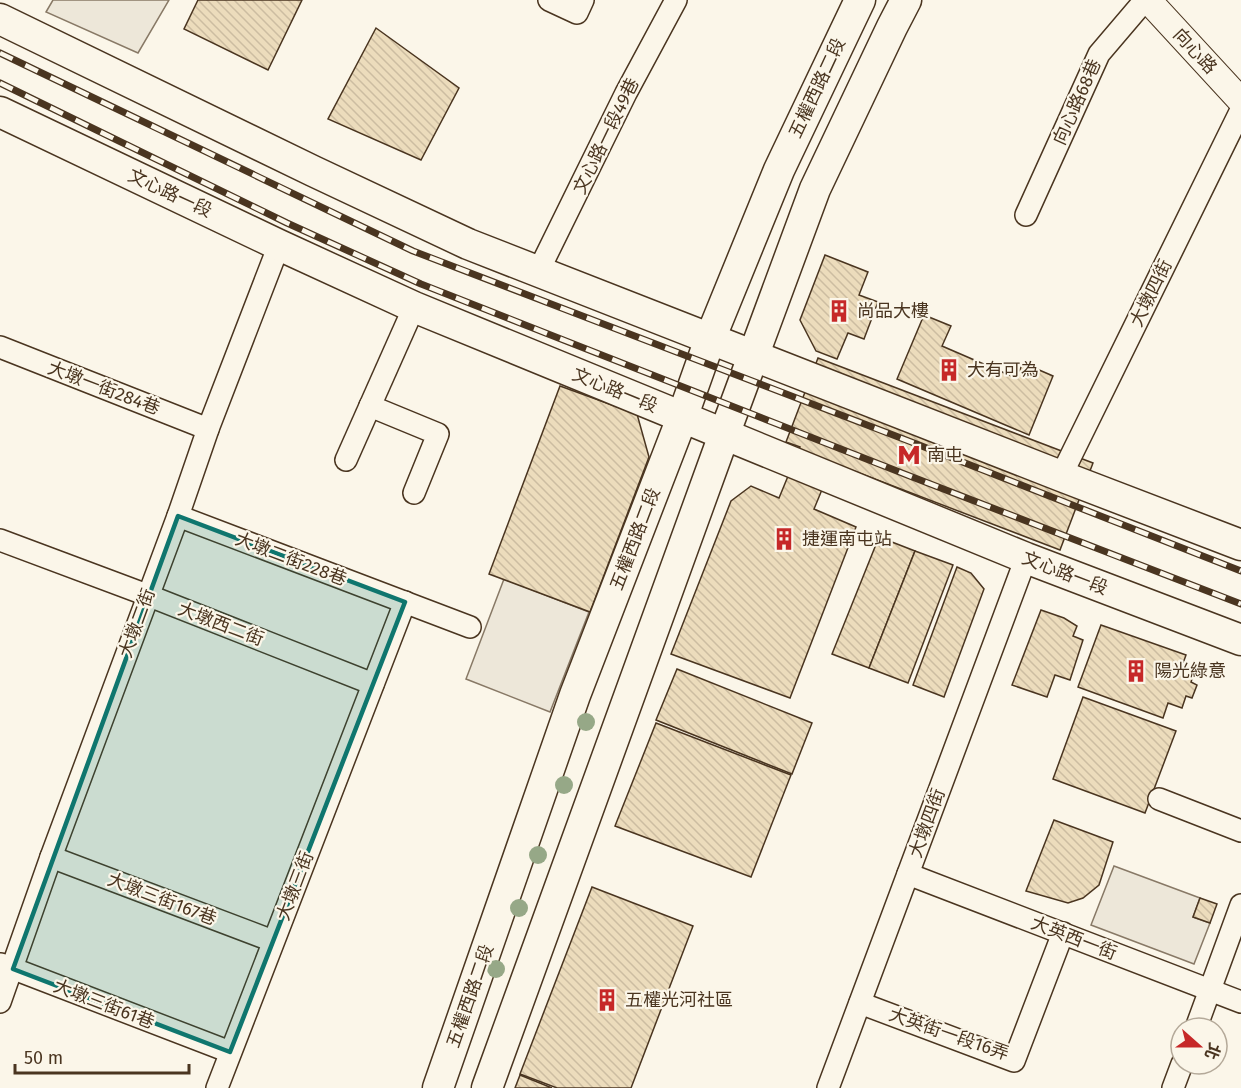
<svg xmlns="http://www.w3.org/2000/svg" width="1241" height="1088" font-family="'Fira Sans','Noto Sans TC',sans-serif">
<defs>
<pattern id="building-back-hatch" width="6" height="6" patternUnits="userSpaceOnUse" patternTransform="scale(1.5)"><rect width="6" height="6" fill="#ecdcbc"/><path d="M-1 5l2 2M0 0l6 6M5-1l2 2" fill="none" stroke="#ccbda1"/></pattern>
</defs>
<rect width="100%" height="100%" fill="#fbf6e9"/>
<g fill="#ede7d9" stroke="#887966" stroke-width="1.5">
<path d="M53 0H169L138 53 46 12Z"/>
<path d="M504 579 589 612 550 712 466 679Z"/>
<path d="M1114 866 1200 898 1193 917 1210 923 1194 964 1091 925Z"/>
</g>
<g fill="url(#building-back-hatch)" stroke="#4a3520" stroke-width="1.5">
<path d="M198 0H302L268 70 184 29Z"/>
<path d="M376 28 459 88 421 160 328 119Z"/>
<path d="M825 255 868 272 859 295 878 302 864 339 848 333 837 359 816 351 800 320Z"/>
<path d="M924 315 951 326 942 346 1016 378 1023 363 1053 376 1029 435 897 379Z"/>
<path d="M818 358 1093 463 1060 550 833 463 814 509 856 527 790 698 671 654 731 501 751 486 779 498 800 447 786 442Z"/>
<path d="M560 386 637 414 649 457 590 612 489 574Z"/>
<path d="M879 537 915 551 869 668 832 654Z"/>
<path d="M915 551 953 565 908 683 869 668Z"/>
<path d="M957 567 971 573 984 589 944 697 913 685Z"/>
<path d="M1041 610 1064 618 1077 626 1073 636 1083 640 1070 680 1055 675 1047 697 1012 685Z"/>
<path d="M1101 625 1186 655 1181 669 1194 673 1191 682 1197 685 1192 698 1186 696 1182 708 1168 703 1163 718 1078 687Z"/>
<path d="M677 669 812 723 792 774 656 720Z"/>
<path d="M1083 697 1176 731 1145 813 1053 779Z"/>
<path d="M656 723 791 775 751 877 615 826Z"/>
<path d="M1054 820 1113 842 1099 885 1083 898 1068 903 1026 891Z"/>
<path d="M592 887 693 926 631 1088H557L520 1074Z"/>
<path d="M1200 898 1217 904 1210 923 1193 917Z"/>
<path d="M520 1075 552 1088H515Z"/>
</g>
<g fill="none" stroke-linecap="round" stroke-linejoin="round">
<g stroke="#4a3520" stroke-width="24">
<g id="minor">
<path d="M549 0 577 13 583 0"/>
<path d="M1026 215 1099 54 1145 0"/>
<path d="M538 272 626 93 676 0"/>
<path d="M0 347 208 429"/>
<path d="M370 406 438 434 414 493"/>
<path d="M346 460 414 307"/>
<path d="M1061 476 1241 110"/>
<path d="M178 516 470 627"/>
<path d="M0 540 147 595 373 684"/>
<path d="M1159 799 1241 831"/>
<path d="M51 857 273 941"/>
<path d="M908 874 1241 1002"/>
<path d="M1 964 230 1052"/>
<path d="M0 1002 51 857 178 516 208 429 279 245"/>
<path d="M860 1003 1014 1061 1063 933"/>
<path d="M1196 1028 1241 905"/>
<path d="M217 1088 405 602"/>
<path d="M828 1088 1026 558"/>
<path d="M1173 1088 1182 1064"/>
</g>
</g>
<g stroke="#4a3520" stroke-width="28">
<path id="tertiary" d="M1148 0 1241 101"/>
</g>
<g stroke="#4a3520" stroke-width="33">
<g id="secondary">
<path d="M0 19 313 171 468 244 1061 476 1241 545"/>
<path d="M0 112 279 245 414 307 1026 558 1241 640"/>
<path d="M438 1088 575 695 682 418 710 339 779 170 860 0"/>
<path d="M487 1088 724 435 815 189 892 27 906 0"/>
</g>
</g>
<use href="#minor" stroke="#fbf6e9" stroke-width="21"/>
<use href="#tertiary" stroke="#fbf6e9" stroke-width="26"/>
<use href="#secondary" stroke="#fbf6e9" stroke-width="30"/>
<g stroke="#4a3520" stroke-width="7">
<g id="rail">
<path d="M0 53 413 251 914 443 1241 571"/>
<path d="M0 83 287 223 421 284 902 473 1241 604"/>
</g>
</g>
<use href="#rail" stroke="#fbf6e9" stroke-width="4.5" stroke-dasharray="14" stroke-linecap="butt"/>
</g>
<g fill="#96a887">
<circle cx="586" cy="722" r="9"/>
<circle cx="564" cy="785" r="9"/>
<circle cx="538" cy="855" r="9"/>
<circle cx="519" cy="908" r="9"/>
<circle cx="496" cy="969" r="9"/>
</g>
<path fill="#0f766e" fill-opacity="0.2" stroke="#0f766e" stroke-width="4.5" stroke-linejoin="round" d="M178 516 405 602 230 1052 13 969Z"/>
<defs>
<g id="building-bare" transform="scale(1.8)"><path d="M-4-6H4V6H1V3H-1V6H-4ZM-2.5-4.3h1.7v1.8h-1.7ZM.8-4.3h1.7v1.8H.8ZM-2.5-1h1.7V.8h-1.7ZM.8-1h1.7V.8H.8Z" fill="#c62828" stroke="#fbf6e9" stroke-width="2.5" paint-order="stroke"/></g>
<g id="metro-bare" transform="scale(1.8)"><path d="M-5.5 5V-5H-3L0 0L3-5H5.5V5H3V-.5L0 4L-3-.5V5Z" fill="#c62828" stroke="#fbf6e9" stroke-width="2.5" paint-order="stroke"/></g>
</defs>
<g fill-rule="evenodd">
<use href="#building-bare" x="839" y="311"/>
<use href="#building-bare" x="949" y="370"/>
<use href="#metro-bare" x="909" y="455"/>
<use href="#building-bare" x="784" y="539"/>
<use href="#building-bare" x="1136" y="671"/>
<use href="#building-bare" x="607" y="1000"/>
</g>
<g text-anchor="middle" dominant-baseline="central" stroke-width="4.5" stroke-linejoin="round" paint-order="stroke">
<g font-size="18" fill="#4a3520" stroke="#fbf6e9">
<text transform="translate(1195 51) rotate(47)">向心路</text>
<text transform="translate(817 88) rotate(-65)">五權西路二段</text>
<text transform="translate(1077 102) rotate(-66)">向心路68巷</text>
<text transform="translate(606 136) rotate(-64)">文心路一段49巷</text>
<text transform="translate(170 193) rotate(25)">文心路一段</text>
<text transform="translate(1151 293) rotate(-64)">大墩四街</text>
<text transform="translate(104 388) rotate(21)">大墩一街284巷</text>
<text transform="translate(615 390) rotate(22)">文心路一段</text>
<text transform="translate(635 539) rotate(-69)">五權西路二段</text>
<text transform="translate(291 559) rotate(21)">大墩二街228巷</text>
<text transform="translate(1065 573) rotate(21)">文心路一段</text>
<text transform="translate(137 623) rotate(-70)">大墩二街</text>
<text transform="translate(221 624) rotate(21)">大墩西二街</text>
<text transform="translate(927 823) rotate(-70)">大墩四街</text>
<text transform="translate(295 886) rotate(-69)">大墩三街</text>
<text transform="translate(162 899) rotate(21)">大墩三街167巷</text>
<text transform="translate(1074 938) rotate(21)">大英西一街</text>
<text transform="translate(470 996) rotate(-71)">五權西路二段</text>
<text transform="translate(104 1004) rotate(21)">大墩三街61巷</text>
<text transform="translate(949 1034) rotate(19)">大英街一段16弄</text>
</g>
<g font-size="18" fill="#4a3520" stroke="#fbf6e9" text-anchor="start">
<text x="857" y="311">尚品大樓</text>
<text x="967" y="370">大有可為</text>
<text x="927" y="455">南屯</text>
<text x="802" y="539">捷運南屯站</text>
<text x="1154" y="671">陽光綠意</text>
<text x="625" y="1000">五權光河社區</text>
</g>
</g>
<g transform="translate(1199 1046) rotate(111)"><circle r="28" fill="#fbf6e9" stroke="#b4a999" stroke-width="1.5"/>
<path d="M0-4.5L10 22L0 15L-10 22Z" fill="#c62828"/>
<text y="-9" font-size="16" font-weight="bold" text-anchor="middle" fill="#4a3520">北</text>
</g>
<path d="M15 1064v9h174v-9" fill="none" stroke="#4a3520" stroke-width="3"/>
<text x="24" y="1064" font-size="18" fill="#4a3520" stroke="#fbf6e9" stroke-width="4.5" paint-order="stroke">50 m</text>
</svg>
